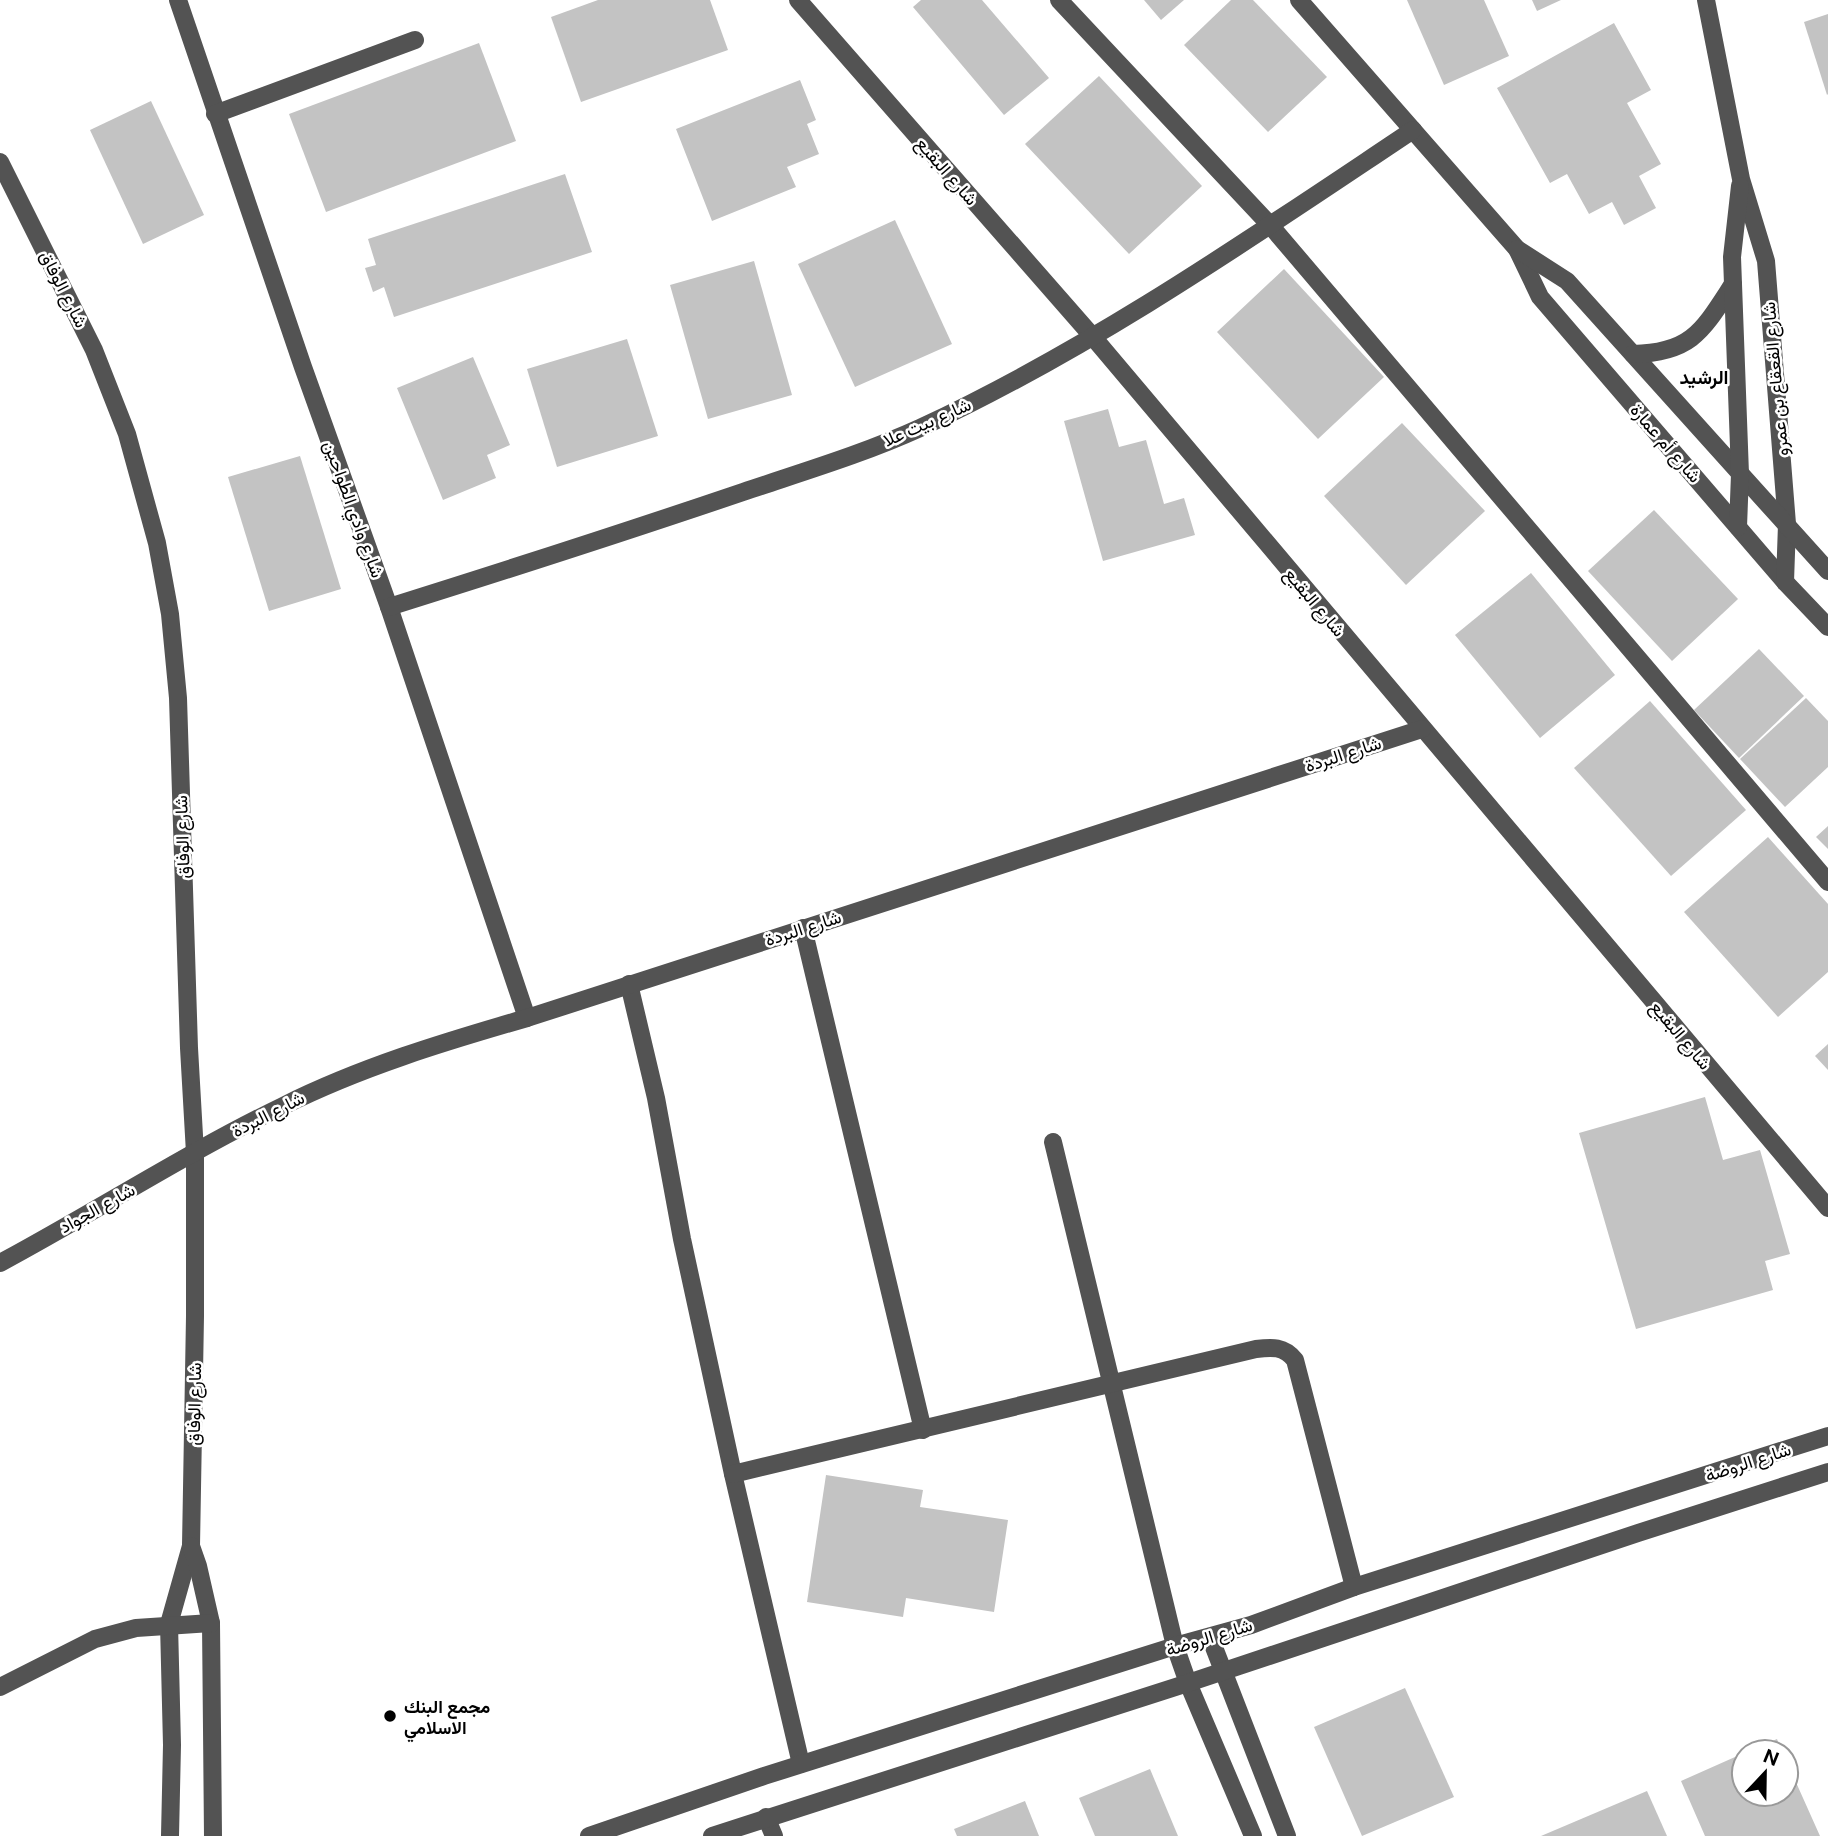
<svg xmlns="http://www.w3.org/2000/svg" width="1828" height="1836" font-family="'Public Sans',Vazirmatn,sans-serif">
<rect width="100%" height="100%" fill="#fff"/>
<g fill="#c3c3c3">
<path d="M598 0H710L728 50 581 102 551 17Z"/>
<path d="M921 0H982L1049 78 1004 115 913 7Z"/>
<path d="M1144 0H1184L1161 20Z"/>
<path d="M1231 0H1253L1327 77 1268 132 1184 45Z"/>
<path d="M1407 0H1484L1509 56 1444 85Z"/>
<path d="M1532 0H1561L1537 11Z"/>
<path d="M1828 14V94L1827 95 1804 22Z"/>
<path d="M1614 23 1651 90 1627 103 1661 164 1639 176 1656 208 1624 225 1612 202 1589 214 1567 174 1550 183 1497 88Z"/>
<path d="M479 43 516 141 326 212 289 114Z"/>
<path d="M1099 76 1202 186 1129 254 1025 144Z"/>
<path d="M800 80 816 120 807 124 819 154 787 167 796 187 712 221 676 129Z"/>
<path d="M151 101 204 215 143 244 90 130Z"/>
<path d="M565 174 592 252 394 317 384 287 373 292 365 268 376 265 368 239Z"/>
<path d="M895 220 952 344 855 387 798 264Z"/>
<path d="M754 261 792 395 708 419 670 285Z"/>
<path d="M1284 269 1384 377 1318 439 1217 332Z"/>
<path d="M627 339 658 436 557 467 527 369Z"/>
<path d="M473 357 510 445 487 455 496 478 443 500 397 388Z"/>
<path d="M1108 409 1119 447 1146 440 1164 504 1184 498 1195 535 1103 561 1064 421Z"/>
<path d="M1402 423 1485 511 1406 585 1324 496Z"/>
<path d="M300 456 341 589 269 611 228 477Z"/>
<path d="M1654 510 1738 599 1672 661 1588 571Z"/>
<path d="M1531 573 1615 675 1540 738 1455 635Z"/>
<path d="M1759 649 1804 696 1739 758 1694 710Z"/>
<path d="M1806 698 1828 721V767L1785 807 1740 759Z"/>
<path d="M1650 701 1746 810 1671 876 1574 768Z"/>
<path d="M1828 826V849L1816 837Z"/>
<path d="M1768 837 1828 904V972L1778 1017 1684 912Z"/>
<path d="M1828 1044V1070L1815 1056Z"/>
<path d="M1705 1097 1723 1160 1760 1150 1790 1254 1765 1261 1773 1290 1636 1329 1579 1133Z"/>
<path d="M826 1475 923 1490 920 1507 1008 1520 994 1612 906 1598 903 1617 807 1602Z"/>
<path d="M1405 1688 1454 1797 1362 1836 1314 1727Z"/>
<path d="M1777 1739 1782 1752H1747Z"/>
<path d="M1744 1753V1794H1786V1760L1820 1836H1705L1681 1781Z"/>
<path d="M1150 1769 1178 1836H1095L1079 1798Z"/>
<path d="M1647 1791 1667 1836H1541Z"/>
<path d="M1025 1801 1039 1836H957L954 1829Z"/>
</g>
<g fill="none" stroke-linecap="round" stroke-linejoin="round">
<g stroke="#535353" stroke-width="18">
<path d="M178 0 303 367 389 607 527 1018"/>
<path d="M798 0 1093 337 1828 1208"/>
<path d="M1059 0 1270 225 1828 882"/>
<path d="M1299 0 1517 249 1540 297 1785 582 1828 627"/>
<path d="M1706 0 1741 179 1766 261 1787 524 1785 582"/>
<path d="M215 114 415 40"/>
<path d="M0 162 94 350 127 434 157 543 170 614 178 698 189 1048 195 1153V1316L191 1546 169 1624 172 1745 170 1836"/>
<path d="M1517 249 1567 281 1828 571"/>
<path d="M1633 354C1692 353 1703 330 1733 284"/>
<path d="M1738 527 1740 474 1732 257 1740 186"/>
<path d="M389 607C507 570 625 532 743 492 802 472 863 454 920 428 1094 347 1254 236 1413 130"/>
<path d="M803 928 923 1430"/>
<path d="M629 984 656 1098 682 1239 733 1474 801 1764"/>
<path d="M1053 1142 1175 1646 1188 1683 1253 1836"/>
<path d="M0 1263C95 1212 186 1153 283 1106 361 1067 444 1042 527 1018L1422 729"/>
<path d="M733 1474 1256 1349C1272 1347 1284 1346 1295 1360L1354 1587"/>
<path d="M191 1546 198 1566 211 1623 213 1836"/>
<path d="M1210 1637 1287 1836"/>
<path d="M0 1687 95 1639 136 1628 211 1623"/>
<path d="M766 1817 774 1836"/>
<path d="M589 1836 764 1776 1175 1646 1251 1625 1354 1587 1828 1436"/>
<path d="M712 1836 1188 1683 1638 1533 1828 1472"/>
</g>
</g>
<circle fill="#000" stroke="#fff" stroke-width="2.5" cx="390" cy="1716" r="7"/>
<g text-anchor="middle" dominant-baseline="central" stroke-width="5" stroke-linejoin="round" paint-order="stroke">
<g font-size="18" fill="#000" stroke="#fff">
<text transform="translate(947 171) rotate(49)">شارع البقيع</text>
<text transform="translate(64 289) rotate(63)">شارع الوفاق</text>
<text transform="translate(1775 379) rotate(-95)">شارع القعقاع بن عمرو</text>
<text transform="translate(927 422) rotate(-24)">شارع بيت علا</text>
<text transform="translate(1666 443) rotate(49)">شارع أم عمارة</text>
<text transform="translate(354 509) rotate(70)">شارع وادي الطواحين</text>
<text transform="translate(1315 602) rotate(50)">شارع البقيع</text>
<text transform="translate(1343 754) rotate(-18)">شارع البردة</text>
<text transform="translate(182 837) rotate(-92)">شارع الوفاق</text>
<text transform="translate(803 928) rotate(-18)">شارع البردة</text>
<text transform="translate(1681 1035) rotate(50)">شارع البقيع</text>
<text transform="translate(268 1114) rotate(-27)">شارع البردة</text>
<text transform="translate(97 1208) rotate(-29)">شارع الجواد</text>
<text transform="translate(194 1404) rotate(-89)">شارع الوفاق</text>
<text transform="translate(1748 1462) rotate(-18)">شارع الروضة</text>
<text transform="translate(1209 1637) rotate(-17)">شارع الروضة</text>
</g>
<g font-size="18" font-weight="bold" fill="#000" stroke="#fff" text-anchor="start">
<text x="404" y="1706">مجمع البنك<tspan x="404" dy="21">الاسلامي</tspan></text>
</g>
<g font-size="19" font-weight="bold" fill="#000" stroke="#fff">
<text x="1704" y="377">الرشيد</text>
</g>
</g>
<g transform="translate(1765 1773) rotate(22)"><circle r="33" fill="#ffffff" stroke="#999999" stroke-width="2"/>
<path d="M0-5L12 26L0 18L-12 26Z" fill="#000000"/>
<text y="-10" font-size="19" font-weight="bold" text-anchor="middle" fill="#000000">N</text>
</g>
</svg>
